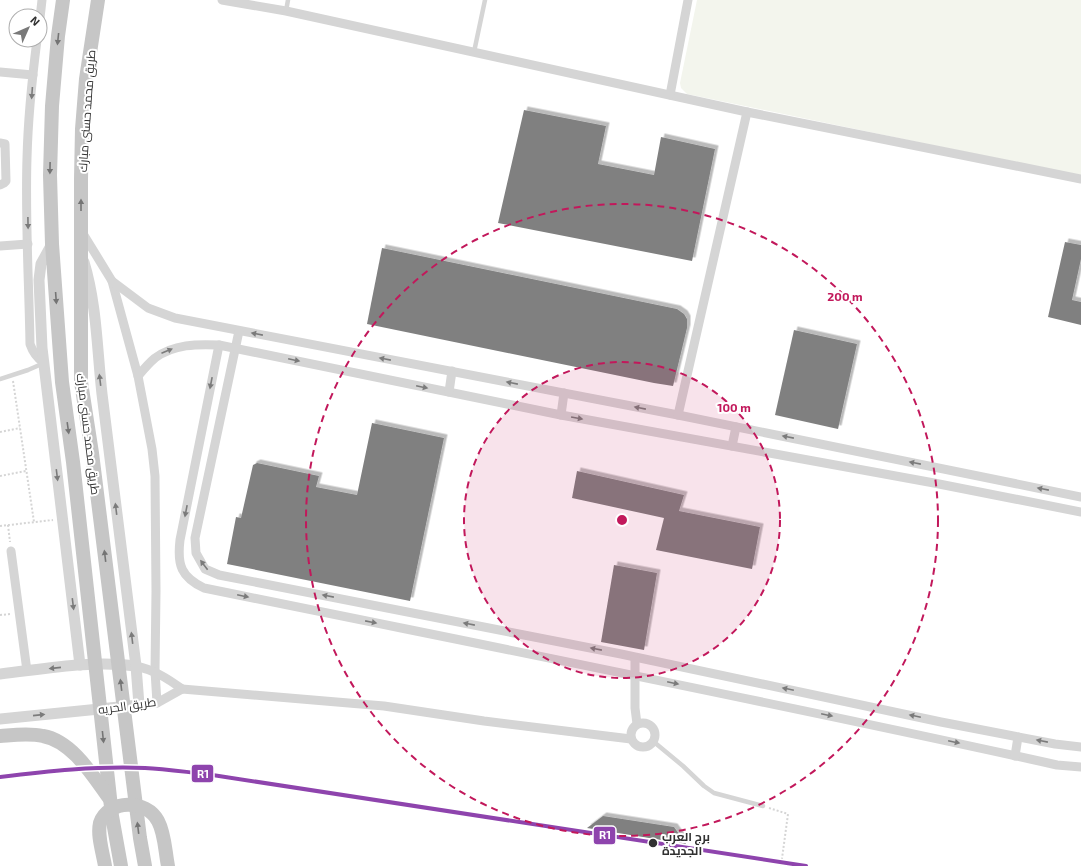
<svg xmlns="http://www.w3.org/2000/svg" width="1081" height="866" font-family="'Exo 2',Cairo,sans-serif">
<defs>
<filter id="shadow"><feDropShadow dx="3.5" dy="-3.5" stdDeviation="0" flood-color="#0004"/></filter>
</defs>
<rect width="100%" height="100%" fill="#fff"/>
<path fill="#f3f5ed" d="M697 0H1081V176L687 94 681 88 680 83Z"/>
<g fill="#808080" filter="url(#shadow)">
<path d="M524 110 606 126 598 164 654 175 661 137 715 149 692 261 498 223Z"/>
<path d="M1065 242 1081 245V259L1072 300 1081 302V325L1048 317Z"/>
<path d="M382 248 677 309 684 314 687 319V328L673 386 654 383 367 324Z"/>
<path d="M794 330 857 344 838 429 775 415Z"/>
<path d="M372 423 444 438 410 601 227 564 236 517 241 518 253 465 257 463 319 476 316 487 357 495Z"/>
<path d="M577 471 684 495 679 511 760 527 752 569 656 550 664 518 572 498Z"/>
<path d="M614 565 657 573 644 650 601 642Z"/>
<path d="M603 816 674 827 686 844 587 828Z"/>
</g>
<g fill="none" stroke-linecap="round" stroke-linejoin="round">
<g stroke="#d5d5d5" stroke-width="2" stroke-dasharray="2 2" stroke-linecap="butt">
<path d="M13 381 34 522"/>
<path d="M0 432 20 428"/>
<path d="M0 476 26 471"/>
<path d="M8 525 10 542"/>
<path d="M0 526 53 520"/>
<path d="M0 615 11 614"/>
<path d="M769 808 788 814 781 866"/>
</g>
<g stroke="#d5d5d5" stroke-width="4.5">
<path d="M286 11 288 0"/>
<path d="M474 52 485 0"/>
<path d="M0 379 28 370 44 363"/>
<path d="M654 742 683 766 704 786 714 793 763 806"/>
</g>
<g stroke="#d5d5d5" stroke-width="9">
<path d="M222 0 286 11 747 112 1081 179"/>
<path d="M40 18 42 0"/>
<path d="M37 40C32 79 28 119 27 158 25 220 29 283 30 344 33 353 37 358 44 363"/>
<path d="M0 72 33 75"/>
<path d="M670 95 688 0"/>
<path d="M0 143 5 144 6 181 4 183 0 185"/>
<path d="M82 232 112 281 138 376 152 449 155 476 156 591 155 671 157 703"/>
<path d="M0 246 28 244"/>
<path d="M112 281 148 308 175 318 678 415 1081 497"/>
<path d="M239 331 195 538 196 553 205 569 219 575 621 654 941 722 1055 744 1081 747"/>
<path d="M219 345 180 540C177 565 181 577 204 588 488 646 773 702 1057 765L1081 767"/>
<path d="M138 376C143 370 149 363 155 358 174 344 197 344 219 345L561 415 934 483 1081 512"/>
<path d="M449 392 452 371"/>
<path d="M561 415 564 393"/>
<path d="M678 415 747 112"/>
<path d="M732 446 736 427"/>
<path d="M11 551 27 671"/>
<path d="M635 658V708L637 724"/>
<path d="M136 666C154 670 167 678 182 689"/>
<path d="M182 689 384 706 484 721 631 739"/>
<path d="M139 705 157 703 182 689"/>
<circle cx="643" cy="735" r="12"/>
<path d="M1015 756 1018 737"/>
</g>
<g stroke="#d5d5d5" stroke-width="11">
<path d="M52 244 41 264 39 280 42 348 80 665"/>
<path d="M0 674C45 669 91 660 136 666"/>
<path d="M0 719 139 705 136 666C125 575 113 485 102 394 97 350 97 305 84 262"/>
</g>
<g stroke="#c6c6c6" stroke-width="14">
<path d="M63 0 58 36 52 106 50 175 52 244 62 382 73 462 112 816 121 866"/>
<path d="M98 0 86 79 82 129 81 179V382L92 453 140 838 145 866"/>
<path d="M0 736C14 735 29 733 43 736 72 741 93 776 109 798"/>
<path d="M105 866C103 853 97 836 100 823 108 799 147 799 158 821 165 834 165 851 168 866"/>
</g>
<g stroke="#fff" stroke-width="7">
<path id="rail-1" d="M0 777C48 771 96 766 145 768 165 769 186 772 206 774L806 866"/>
</g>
<use href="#rail-1" stroke="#8e44ad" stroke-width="4"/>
</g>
<defs><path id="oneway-solid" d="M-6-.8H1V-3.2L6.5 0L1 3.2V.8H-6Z"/></defs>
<g fill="#747474">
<use href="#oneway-solid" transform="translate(58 39) rotate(96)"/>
<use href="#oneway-solid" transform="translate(50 168) rotate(91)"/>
<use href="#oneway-solid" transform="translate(81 205) rotate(-90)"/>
<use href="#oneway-solid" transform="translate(56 298) rotate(86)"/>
<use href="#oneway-solid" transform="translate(68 428) rotate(82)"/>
<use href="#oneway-solid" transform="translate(105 556) rotate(-97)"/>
<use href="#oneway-solid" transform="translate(121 685) rotate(-97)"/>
<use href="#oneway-solid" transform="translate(103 737) rotate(84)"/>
<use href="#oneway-solid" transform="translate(138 828) rotate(-97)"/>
</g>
<g fill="#7b7b7b">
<use href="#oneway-solid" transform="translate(32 93) rotate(94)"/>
<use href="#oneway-solid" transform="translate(28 223) rotate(89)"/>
<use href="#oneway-solid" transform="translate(257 334) rotate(-169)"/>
<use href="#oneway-solid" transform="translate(167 351) rotate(-23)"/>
<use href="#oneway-solid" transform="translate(385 359) rotate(-169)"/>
<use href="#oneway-solid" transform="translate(294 360) rotate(12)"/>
<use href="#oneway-solid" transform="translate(100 380) rotate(-97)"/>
<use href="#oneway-solid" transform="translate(211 383) rotate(101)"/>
<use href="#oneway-solid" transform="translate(512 383) rotate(-169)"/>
<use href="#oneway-solid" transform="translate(422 387) rotate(12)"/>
<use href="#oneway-solid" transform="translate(640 408) rotate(-169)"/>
<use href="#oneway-solid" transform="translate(577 418) rotate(10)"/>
<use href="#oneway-solid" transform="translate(788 437) rotate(-169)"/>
<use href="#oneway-solid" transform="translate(915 463) rotate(-169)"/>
<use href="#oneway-solid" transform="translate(57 475) rotate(83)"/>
<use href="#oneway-solid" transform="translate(1043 489) rotate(-169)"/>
<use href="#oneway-solid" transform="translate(116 509) rotate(-97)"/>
<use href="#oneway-solid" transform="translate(186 511) rotate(101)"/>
<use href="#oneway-solid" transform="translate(204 565) rotate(-127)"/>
<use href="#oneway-solid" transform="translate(243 596) rotate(12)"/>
<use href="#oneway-solid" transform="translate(328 596) rotate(-169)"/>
<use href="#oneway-solid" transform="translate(73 604) rotate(83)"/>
<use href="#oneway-solid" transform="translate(371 622) rotate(11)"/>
<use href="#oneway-solid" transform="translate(469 624) rotate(-169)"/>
<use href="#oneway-solid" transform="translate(132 638) rotate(-97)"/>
<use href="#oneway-solid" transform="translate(596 649) rotate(-169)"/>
<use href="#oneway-solid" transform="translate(55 668) rotate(174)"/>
<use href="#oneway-solid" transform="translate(673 683) rotate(12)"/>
<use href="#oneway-solid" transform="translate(788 689) rotate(-168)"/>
<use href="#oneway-solid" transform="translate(39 715) rotate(-6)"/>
<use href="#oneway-solid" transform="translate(827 715) rotate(12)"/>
<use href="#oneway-solid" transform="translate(915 716) rotate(-168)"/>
<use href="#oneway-solid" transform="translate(1042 741) rotate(-169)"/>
<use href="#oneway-solid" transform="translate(954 742) rotate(12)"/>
</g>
<circle cx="622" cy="520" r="158" fill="#c2185b" fill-opacity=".12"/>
<g fill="none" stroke="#c2185b" stroke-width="2" stroke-dasharray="7 5">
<circle cx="622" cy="520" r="158"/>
<circle cx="622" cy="520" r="316"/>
</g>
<circle fill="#313131" stroke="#fff" stroke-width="1.5" cx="653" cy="843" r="5"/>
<g text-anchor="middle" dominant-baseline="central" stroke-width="4" stroke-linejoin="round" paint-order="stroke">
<g font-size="12" fill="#313131" stroke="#fff">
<text transform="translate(86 111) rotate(-86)">طريق محمد حسنى مبارك</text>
<text transform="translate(89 434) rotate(83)">طريق محمد حسنى مبارك</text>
<text transform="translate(127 705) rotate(-8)">طريق الحريه</text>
</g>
<g font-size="12" font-weight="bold" fill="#313131" stroke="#fff" text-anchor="start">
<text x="662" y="836">برج العرب<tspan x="662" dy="14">الجديدة</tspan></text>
</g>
</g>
<circle cx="622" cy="520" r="6" fill="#c2185b" stroke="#fff" stroke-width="2"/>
<g font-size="12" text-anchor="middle" font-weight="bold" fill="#c2185b" stroke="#fff" stroke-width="4" stroke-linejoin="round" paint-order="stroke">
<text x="845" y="301">200 m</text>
<text x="734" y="412">100 m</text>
</g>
<g stroke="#fff" stroke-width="1.5">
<rect x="191" y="764" width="23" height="19" rx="4" fill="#8e44ad"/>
<rect x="593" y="826" width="23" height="19" rx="4" fill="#8e44ad"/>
</g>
<g font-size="11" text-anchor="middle" font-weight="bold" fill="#fff">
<text x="203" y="778">R1</text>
<text x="605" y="839">R1</text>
</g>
<g transform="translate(28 28) rotate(45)"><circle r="19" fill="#ffffff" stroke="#adadad"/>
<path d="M0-3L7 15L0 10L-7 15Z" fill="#797979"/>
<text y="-6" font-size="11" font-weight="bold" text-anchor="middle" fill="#313131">N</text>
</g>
</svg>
